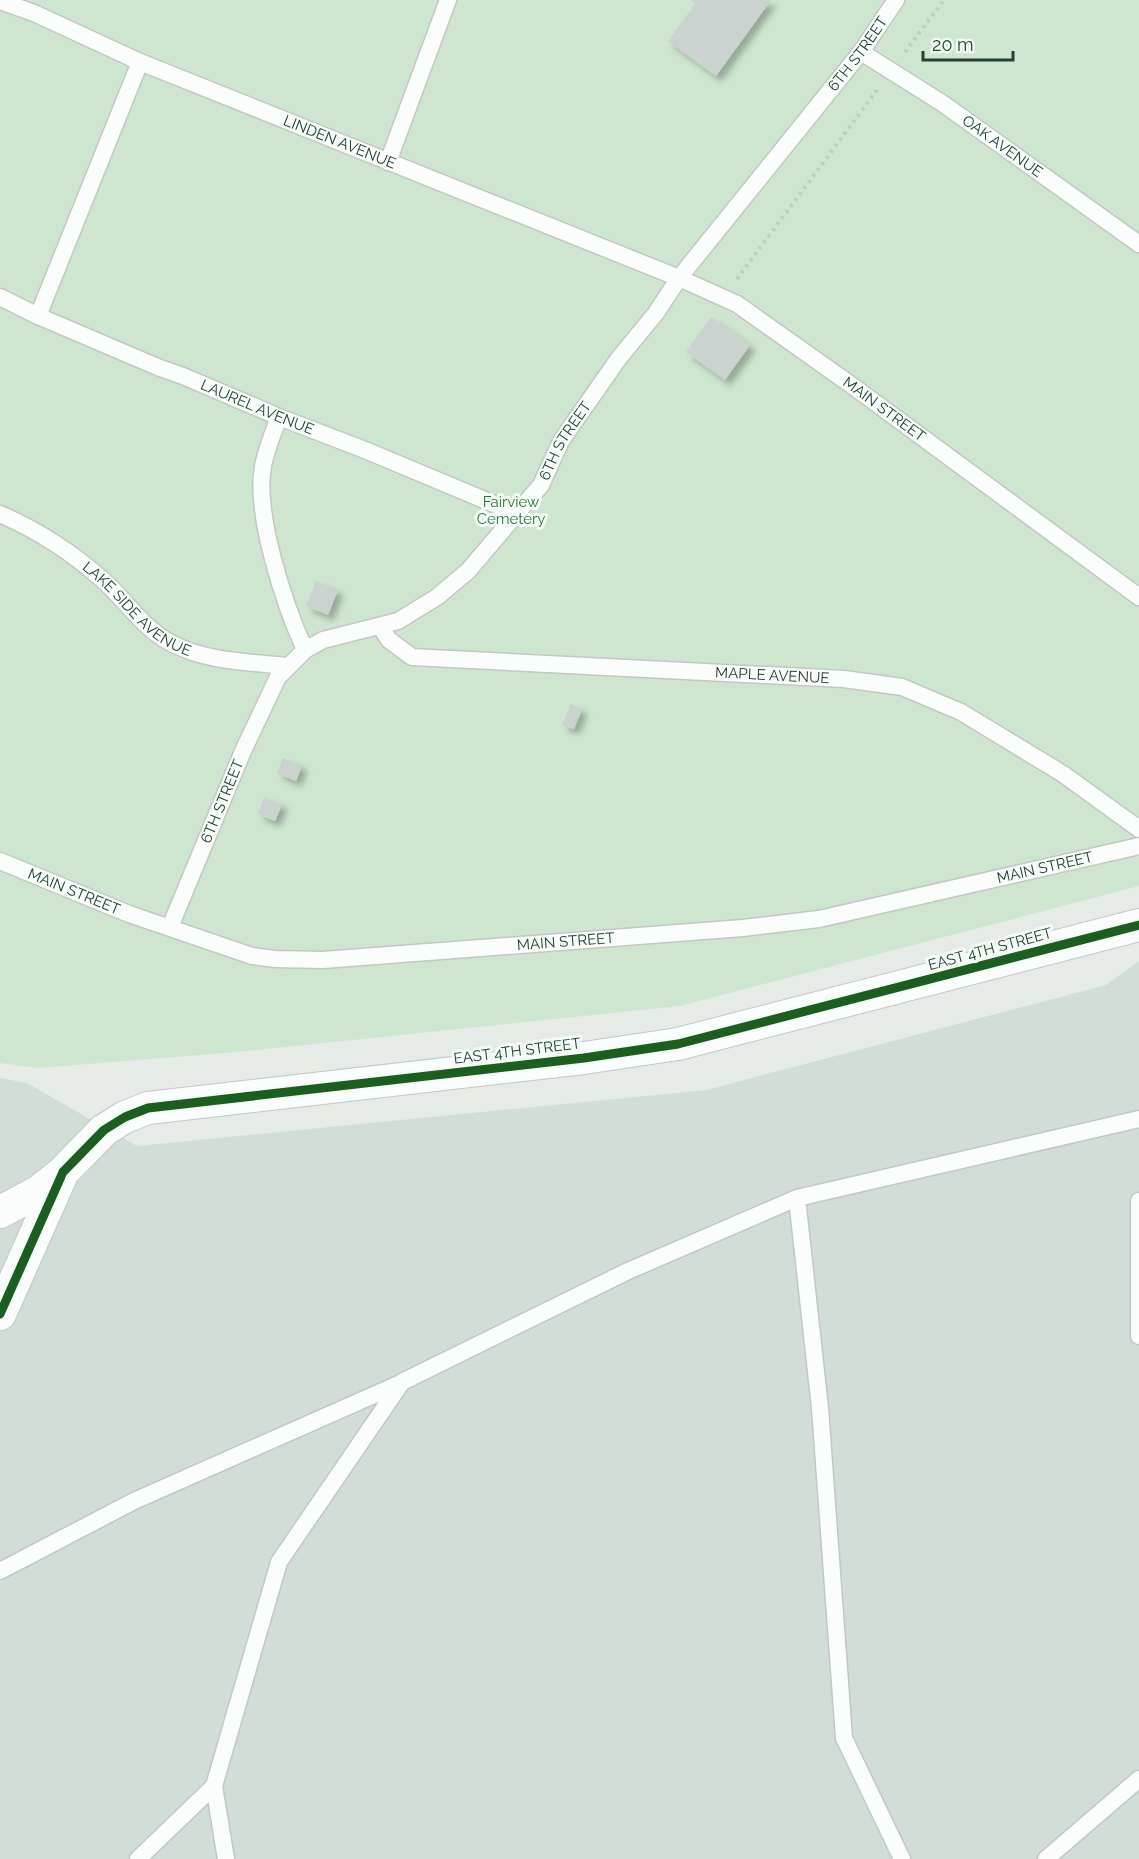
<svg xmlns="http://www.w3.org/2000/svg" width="1139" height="1859" font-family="Raleway,sans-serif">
<defs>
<filter id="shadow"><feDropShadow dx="5.5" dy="5.5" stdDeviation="3" flood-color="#0004"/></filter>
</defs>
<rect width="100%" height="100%" fill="#e6ebe8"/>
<path fill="#d3ddd7" d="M1139 961V1859H0V1078L27 1083 137 1146 706 1090 1106 985Z"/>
<path fill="#cee6d0" d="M0 0H1139V886L680 1006 237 1052 38 1068 0 1063Z"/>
<g fill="#ccd2cf" filter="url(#shadow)">
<path d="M691 0H771L716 76 668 41 695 4Z"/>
<path d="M711 317 750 345 725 380 686 352Z"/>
<path d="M316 581 338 590 328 615 306 606Z"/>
<path d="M571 704 582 709 574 729 562 725Z"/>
<path d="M283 758 302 765 296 781 277 773Z"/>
<path d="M264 797 282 804 275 821 258 814Z"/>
</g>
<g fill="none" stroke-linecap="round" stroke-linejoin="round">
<g stroke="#c3c8c5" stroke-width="19">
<g id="lane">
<path id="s1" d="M0 1 34 13 140 62 679 278 737 304 854 387 1139 597"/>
<path id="s2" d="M861 52 942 103 1139 244"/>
<path d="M388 162 448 0"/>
<path id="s3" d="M0 297 38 316 160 368 183 376 279 417 365 450 518 514"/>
<path d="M38 316 140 62"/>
<path d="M279 417C273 433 266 450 263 466 254 514 285 606 305 650"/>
<path id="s4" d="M0 514C37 530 74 554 104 581 127 602 143 628 171 643 207 662 248 662 288 666"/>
<path id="s5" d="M380 626 389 640 412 657 844 679 902 687 961 712 1063 774 1139 829"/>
<path id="s6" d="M0 861 129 914 252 956 275 959 323 960 743 928 819 919 1139 846"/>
<path id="s7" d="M170 927 243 751 278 677 305 650 323 640 398 621 437 597 468 571 541 485 561 441 619 358 656 313 679 278 861 52 896 0"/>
<path d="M797 1198 820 1408 844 1738 902 1859"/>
<path d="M1139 1201V1336"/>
<path d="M0 1571 134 1501 401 1383"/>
<path d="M138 1859 214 1786"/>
<path d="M226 1859 214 1786 279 1562 402 1382 628 1271 797 1198 1139 1119"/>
<path d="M1046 1859 1139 1779"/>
</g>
</g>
<g stroke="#c3c8c5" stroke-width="34">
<g id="street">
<path d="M0 1212 38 1192 62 1173"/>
<path d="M0 1314 63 1172 104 1130 125 1117 148 1108 584 1058 678 1044 1139 925"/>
</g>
</g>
<g stroke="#c2cbc6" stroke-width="4" stroke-dasharray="3 4.5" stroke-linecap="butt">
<path d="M905 52 944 0"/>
<path d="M737 279 877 90"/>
</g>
<use href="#lane" stroke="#fbfcfc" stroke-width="16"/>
<use href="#street" stroke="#fbfcfc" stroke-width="32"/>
<g stroke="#f4faf6" stroke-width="13">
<path id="cycleway" d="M0 1314 63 1172 104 1130 125 1117 148 1108 584 1058 678 1044 1139 925"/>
</g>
<use href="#cycleway" stroke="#1b5e20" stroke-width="9"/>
</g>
<g text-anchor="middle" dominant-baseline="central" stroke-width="6" stroke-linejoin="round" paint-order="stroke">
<g font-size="15" fill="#214132" stroke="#f4faf6">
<text stroke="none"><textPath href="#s7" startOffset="1144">6TH STREET</textPath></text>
<text stroke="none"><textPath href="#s1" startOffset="368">LINDEN AVENUE</textPath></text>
<text stroke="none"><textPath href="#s2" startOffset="170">OAK AVENUE</textPath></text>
<text stroke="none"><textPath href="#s3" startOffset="280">LAUREL AVENUE</textPath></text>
<text stroke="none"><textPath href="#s1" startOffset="978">MAIN STREET</textPath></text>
<text stroke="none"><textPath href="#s7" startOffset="658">6TH STREET</textPath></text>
<text stroke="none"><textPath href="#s4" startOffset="168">LAKE SIDE AVENUE</textPath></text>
<text stroke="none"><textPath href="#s5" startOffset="406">MAPLE AVENUE</textPath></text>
<text stroke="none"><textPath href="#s7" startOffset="136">6TH STREET</textPath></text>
<text stroke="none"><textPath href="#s6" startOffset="1070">MAIN STREET</textPath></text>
<text stroke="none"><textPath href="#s6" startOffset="80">MAIN STREET</textPath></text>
<text stroke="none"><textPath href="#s6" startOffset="584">MAIN STREET</textPath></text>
<text transform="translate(990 949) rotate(-15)">EAST 4TH STREET</text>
<text transform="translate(517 1051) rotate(-7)">EAST 4TH STREET</text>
</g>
<g font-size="15" fill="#287b37" stroke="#f4faf6">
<text x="511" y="502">Fairview<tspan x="511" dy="17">Cemetery</tspan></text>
</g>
</g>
<path d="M923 51v9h90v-9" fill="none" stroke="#214132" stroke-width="3"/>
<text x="932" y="51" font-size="18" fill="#214132" stroke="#f4faf6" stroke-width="4.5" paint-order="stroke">20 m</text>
</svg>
